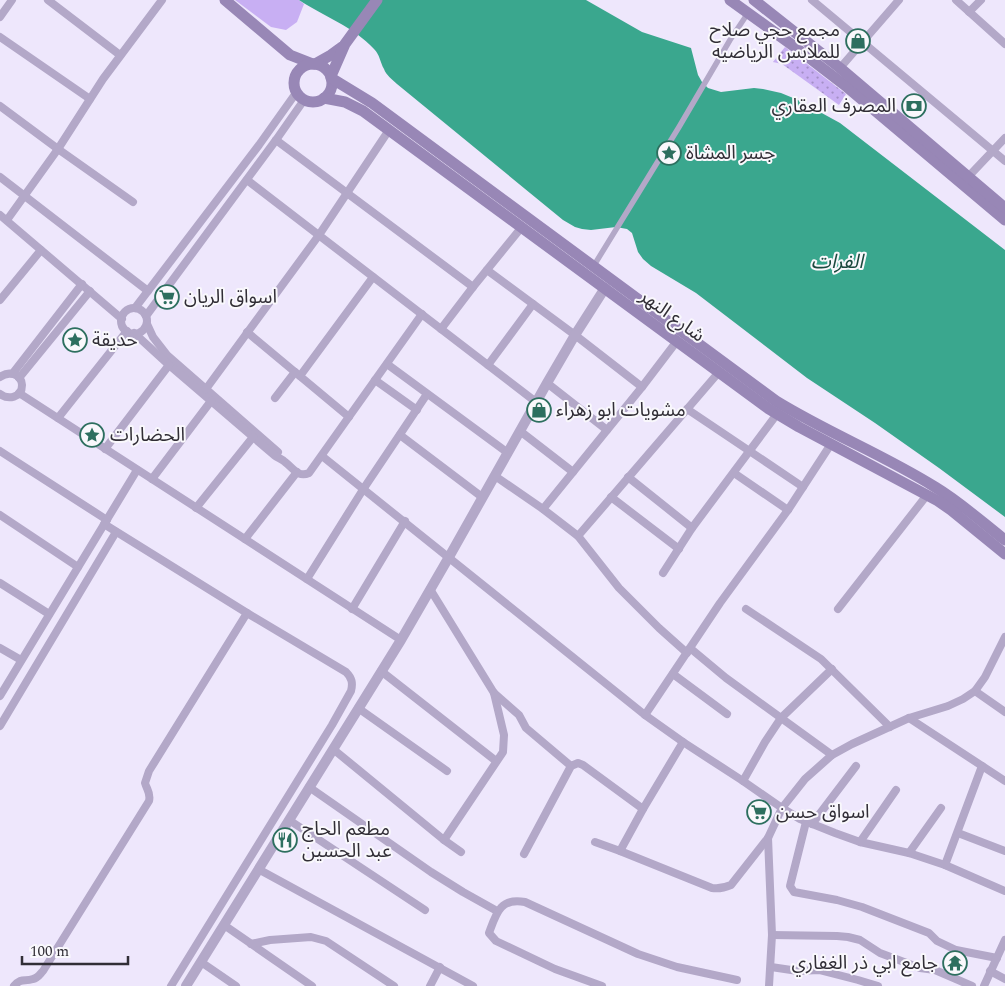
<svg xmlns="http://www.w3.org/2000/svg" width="1005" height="986" font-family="Spectral,'Noto Sans Arabic',serif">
<defs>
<pattern id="grass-dots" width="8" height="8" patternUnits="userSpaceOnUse" patternTransform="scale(1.25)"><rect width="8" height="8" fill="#c8aff3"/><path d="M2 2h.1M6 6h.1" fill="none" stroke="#a38fc6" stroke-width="1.8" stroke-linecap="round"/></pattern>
</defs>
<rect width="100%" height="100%" fill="#eee7fc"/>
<path fill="url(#grass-dots)" d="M785 47 846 94 839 105 782 64 773 62Z"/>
<path fill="#c8aff3" d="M235 0H299L304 4 297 22 286 30 271 27Z"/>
<path fill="#3aa78e" d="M299 0H586L642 32 691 48 698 75 702 82 708 88 721 92 754 88 763 89 781 93 798 100 840 123 1005 250V517L939 468 875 423 807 378 696 293 651 266 643 259 638 252 632 233 627 229 616 227 591 230 582 229 575 227 563 220 397 84C392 79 386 75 384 69 380 62 380 55 374 49 354 27 323 16 299 0Z"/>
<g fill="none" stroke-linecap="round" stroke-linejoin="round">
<path stroke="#b3a8c8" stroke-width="5.5" d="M593 267 679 127 730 40 748 13"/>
<g stroke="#b3a8c8" stroke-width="8">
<path d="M48 0 120 55"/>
<path d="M812 0 1005 161"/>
<path d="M956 0 1005 44"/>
<path d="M969 12 981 0"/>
<path d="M0 17 12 0"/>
<path d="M0 37 90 99"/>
<path d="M840 68 899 0"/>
<path d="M0 106 58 149 133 202"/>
<path d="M276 140 473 287"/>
<path d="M0 177 148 291"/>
<path d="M968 177 1005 138"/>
<path d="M247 180 536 402"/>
<path d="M0 215 122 319"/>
<path d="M7 220 58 149 103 79 162 0"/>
<path d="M487 270 575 335 642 387"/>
<path d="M0 300 41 250"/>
<path d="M135 308 259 145 296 93"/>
<circle cx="134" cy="321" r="13"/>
<path d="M146 316 276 140 304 100"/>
<path d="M147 324 153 337 167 355 278 452"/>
<path d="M441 329 473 287 521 228"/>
<path d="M247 332 349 417"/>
<path d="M134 333 169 365 274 455C278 458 282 459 285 462 293 468 298 478 309 473L422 314"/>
<path d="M387 364 508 453"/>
<path d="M488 365 533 304"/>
<path d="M13 373 82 284"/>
<path d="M300 376 373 277"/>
<path d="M0 377C8 371 21 373 22 385 22 398 8 400 0 394"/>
<path d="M19 378 90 291"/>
<path d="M375 380 417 410"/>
<path d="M547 383 607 430"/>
<path d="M206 389 319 235 389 130"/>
<path d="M19 393 401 640"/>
<path d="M275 398 295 372"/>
<path d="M687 409 803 487"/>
<path d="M58 418 127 331"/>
<path d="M520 431 573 472"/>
<path d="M400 435 482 497"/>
<path d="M105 449 169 365"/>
<path d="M0 451 107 520"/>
<path d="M322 456 645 715 683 742 743 781 782 808 800 819 835 833 860 842 909 853 945 865 1005 891"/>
<path d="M734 473 788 510"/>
<path d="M495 476 543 509 578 536 619 588 659 628 687 653"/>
<path d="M628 477 692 528"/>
<path d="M152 479 211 401"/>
<path d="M611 497 679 549"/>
<path d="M196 508 253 437"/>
<path d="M543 509 642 387 677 341"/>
<path d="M0 515 78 567"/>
<path d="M104 524 247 613 346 672C352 678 353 683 351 691L332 725 171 986"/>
<path d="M578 536 719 372"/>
<path d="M245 539 297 472"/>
<path d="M663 573 692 528 777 414"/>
<path d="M307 579 364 488 427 394"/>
<path d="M0 583 49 614"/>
<path d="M430 589 494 693 519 715 526 728 571 766"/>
<path d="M352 609 405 521"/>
<path d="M746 609 821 659 890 727"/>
<path d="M838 609 927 495"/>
<path d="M0 648 21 660"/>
<path d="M690 648 726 678 832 755"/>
<path d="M381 671 496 761"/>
<path d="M673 674 727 714"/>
<path d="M975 691 1005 712"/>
<path d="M0 696 137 470"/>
<path d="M358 708 447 771"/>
<path d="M645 715 720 603 788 510 831 444"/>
<path d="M909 718 1005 781"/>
<path d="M0 726 116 532"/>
<path d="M333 749 444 840 461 852"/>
<path d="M743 781 765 742 781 718 832 669"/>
<path d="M309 787 431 872 463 892 497 911"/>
<path d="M289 820 425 910"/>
<path d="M806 822 790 886 794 892 837 900 862 907 929 933 937 941 956 950 997 958"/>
<path d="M812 824 856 766"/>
<path d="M958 833 1005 851"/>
<path d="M444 840 503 752 504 735 494 693"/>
<path d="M595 842 620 851 712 888C719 889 724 888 731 885L768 838"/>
<path d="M860 842 896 790"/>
<path d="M620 851 643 809 683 742"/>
<path d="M909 853 941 808"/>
<path d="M524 854 571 766 578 763 583 765 643 809"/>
<path d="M945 865 982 766"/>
<path d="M258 869 473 986"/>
<path d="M224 925 312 986"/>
<path d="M772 935 837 936 848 937 860 940 880 953 920 968 935 970 972 986"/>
<path d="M251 944 270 940 311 937 326 941 394 986"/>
<path d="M201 962 236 986"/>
<path d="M771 967 798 971 819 970 858 980 878 986"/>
<path d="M990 971 1005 979"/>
<path d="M14 986C22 977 24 982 33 979 38 978 40 974 43 971L149 801C151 793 147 790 145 783L149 771 247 613"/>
<path d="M430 986 440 967"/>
<path d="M602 986 555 969 496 941 489 933C496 914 500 897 525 902L638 954 677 967 737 980"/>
<path d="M769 986 772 935 768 838 782 808 805 779 832 755 852 744 909 718 948 706 963 699 975 691 985 677 1005 637"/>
<path d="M984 986 1005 940"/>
</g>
<path stroke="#b3a8c8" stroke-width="10" d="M186 986 401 640 449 557 547 383 575 335 605 288"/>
<g stroke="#9887b6" stroke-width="11">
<path d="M225 0 290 55 313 64"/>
<path d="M730 0 795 47 847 87 1005 220"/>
<path d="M754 0 840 68 1005 208"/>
<path d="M315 64 331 55 342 47"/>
<circle cx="313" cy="83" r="19"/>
<path d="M331 76 345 44 377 0"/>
<path d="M331 78 372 103 776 401C828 433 884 455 935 487 960 502 982 522 1005 540"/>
<path d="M324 98 345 102 363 111 769 409 799 427 938 501 951 510 1005 554"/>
</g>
</g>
<defs>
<g id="shop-ring" transform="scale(1.25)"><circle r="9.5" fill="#f9f8fc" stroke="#2d6f5f" stroke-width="1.5"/><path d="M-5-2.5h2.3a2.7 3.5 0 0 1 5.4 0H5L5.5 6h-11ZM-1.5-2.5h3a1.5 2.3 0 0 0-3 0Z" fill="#2d6f5f"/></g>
<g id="bank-ring" transform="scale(1.25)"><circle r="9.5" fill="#f9f8fc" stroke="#2d6f5f" stroke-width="1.5"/><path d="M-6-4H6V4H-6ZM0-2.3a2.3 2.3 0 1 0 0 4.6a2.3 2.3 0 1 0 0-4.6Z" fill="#2d6f5f"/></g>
<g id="sight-ring" transform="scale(1.25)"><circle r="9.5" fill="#f9f8fc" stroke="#2d6f5f" stroke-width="1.5"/><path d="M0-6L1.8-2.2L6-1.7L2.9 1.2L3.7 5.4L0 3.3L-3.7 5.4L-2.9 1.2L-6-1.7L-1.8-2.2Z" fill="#2d6f5f"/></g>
<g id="supermarket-ring" transform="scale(1.25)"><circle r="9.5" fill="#f9f8fc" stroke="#2d6f5f" stroke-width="1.5"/><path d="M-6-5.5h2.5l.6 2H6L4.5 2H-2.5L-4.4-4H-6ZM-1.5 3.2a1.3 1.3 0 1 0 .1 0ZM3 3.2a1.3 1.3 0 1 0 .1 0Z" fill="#2d6f5f"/></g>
<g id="restaurant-ring" transform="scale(1.25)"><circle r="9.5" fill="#f9f8fc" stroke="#2d6f5f" stroke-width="1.5"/><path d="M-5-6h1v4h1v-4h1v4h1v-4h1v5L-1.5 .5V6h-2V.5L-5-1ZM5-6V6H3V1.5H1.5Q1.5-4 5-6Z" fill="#2d6f5f"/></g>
<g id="temple-ring" transform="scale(1.25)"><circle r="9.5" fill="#f9f8fc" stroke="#2d6f5f" stroke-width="1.5"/><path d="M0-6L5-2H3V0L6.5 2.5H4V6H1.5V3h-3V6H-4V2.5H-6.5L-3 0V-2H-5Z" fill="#2d6f5f"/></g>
</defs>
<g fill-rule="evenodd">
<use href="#shop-ring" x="858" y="41"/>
<use href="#bank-ring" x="914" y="106"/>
<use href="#sight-ring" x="669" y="153"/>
<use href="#supermarket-ring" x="167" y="297"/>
<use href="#sight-ring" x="75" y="340"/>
<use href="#shop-ring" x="539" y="410"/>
<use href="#sight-ring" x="92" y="435"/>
<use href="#supermarket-ring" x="759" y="812"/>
<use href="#restaurant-ring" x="285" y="840"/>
<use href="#temple-ring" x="955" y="963"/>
</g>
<g text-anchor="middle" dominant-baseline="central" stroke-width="4" stroke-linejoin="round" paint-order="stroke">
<g font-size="19" fill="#312e36" stroke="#f9f8fc" text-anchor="start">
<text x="840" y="30" text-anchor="end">مجمع حجي صلاح<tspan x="840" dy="22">للملابس الرياضيه</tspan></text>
<text x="896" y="106" text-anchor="end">المصرف العقاري</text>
<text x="686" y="153">جسر المشاة</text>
<text x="184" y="297">اسواق الريان</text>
<text x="92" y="340">حديقة</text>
<text x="556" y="410">مشويات ابو زهراء</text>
<text x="110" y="435">الحضارات</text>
<text x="776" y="812">اسواق حسن</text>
<text x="302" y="829">مطعم الحاج<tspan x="302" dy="22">عبد الحسين</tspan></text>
<text x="938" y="963" text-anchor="end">جامع ابي ذر الغفاري</text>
</g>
<g font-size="19" fill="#312e36" stroke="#f9f8fc">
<text transform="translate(672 316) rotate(36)">شارع النهر</text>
</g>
<g font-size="20" font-style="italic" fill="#1b493e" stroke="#f9f8fc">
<text x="837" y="262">الفرات</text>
</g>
</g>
<path d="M22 956v8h106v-8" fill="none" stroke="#312e36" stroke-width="2.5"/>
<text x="30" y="956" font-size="15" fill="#312e36" stroke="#f9f8fc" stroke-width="4" paint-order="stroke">100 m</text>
</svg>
